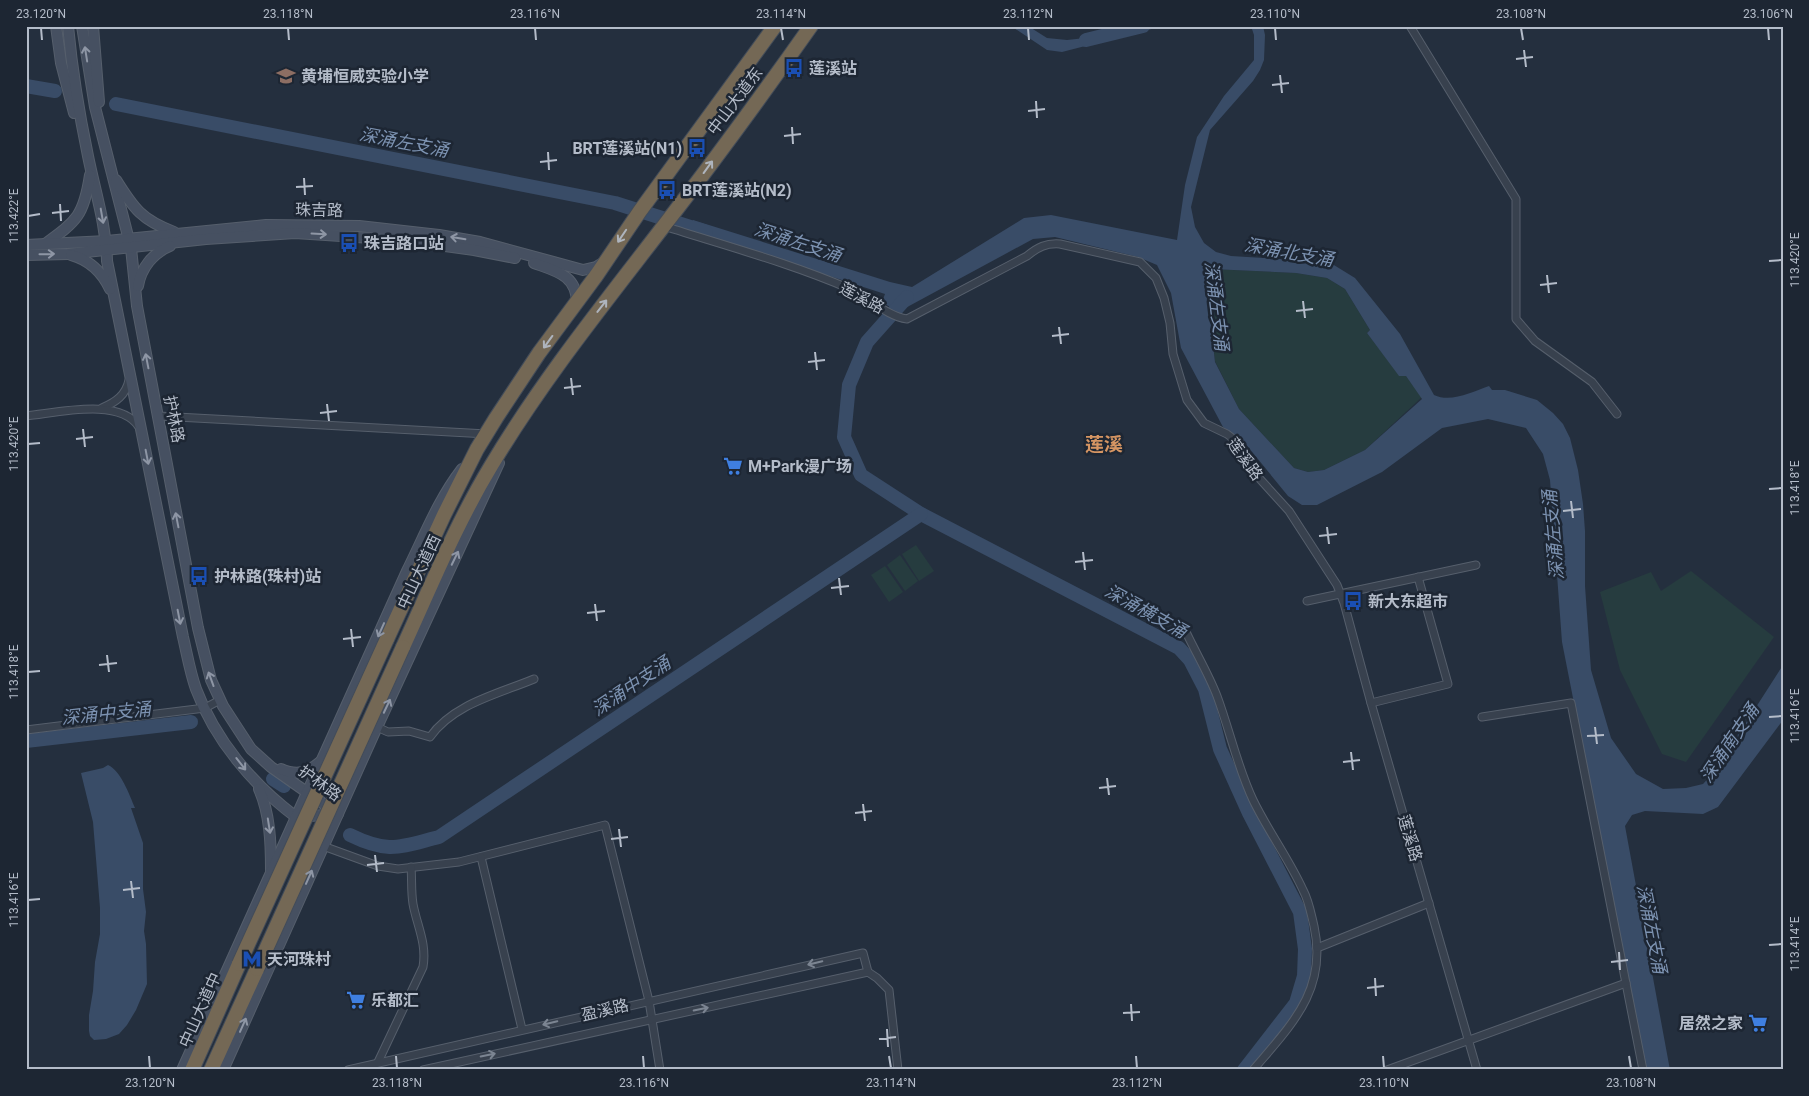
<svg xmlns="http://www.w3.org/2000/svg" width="1809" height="1096" font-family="Roboto,'Noto Sans SC',sans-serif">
<rect width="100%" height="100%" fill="#242f3e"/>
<g fill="#263c3f">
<path d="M1211 269 1296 273 1327 278 1345 289 1370 330 1367 333 1399 375 1406 376 1422 397 1365 450 1324 470 1308 472 1294 468 1239 409 1215 361 1205 273Z"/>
<path d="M916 545 934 571 919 581 902 554Z"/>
<path d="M900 555 918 581 905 591 887 565Z"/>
<path d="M885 566 903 592 889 602 871 575Z"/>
<path d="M1691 571 1774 637 1686 762 1662 754 1620 670 1600 592 1651 572 1661 591Z"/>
</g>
<g fill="#394c67" fill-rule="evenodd">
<path d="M1011 26H1028L1047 38 1067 40 1122 34 1142 26H1163L1062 52 1047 50Z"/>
<path d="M1251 26H1263L1265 35 1264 60 1260 70 1253 81 1210 130 1191 207 1195 227 1204 243 1216 252 1231 256 1329 262 1355 278 1400 334 1434 395C1451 403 1472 392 1489 386L1492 390H1505L1537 400 1553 413 1563 424 1570 438 1578 470 1583 504 1585 531V586L1591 670 1611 738 1636 774 1663 789 1686 788 1703 784 1715 771 1783 665V720L1718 807 1703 814 1645 811 1632 815 1625 826 1670 1070H1646L1562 642 1550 480 1543 454 1526 428 1488 419 1442 428 1382 472 1317 505H1302L1288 496 1244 442 1223 427 1181 348 1171 293 1157 265 1138 257 1055 237 1033 239 898 312 882 302 885 294 687 230 693 220 890 282 912 287 1024 218 1051 215 1177 240 1185 185 1197 137 1224 96 1254 60V35ZM1211 269 1296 273 1327 278 1345 289 1370 330 1367 333 1399 376H1406L1422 399 1365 450 1324 470 1308 472 1294 468 1239 409 1215 362 1205 273Z"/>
<path d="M108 765C121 771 129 794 135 808H131L143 843V889L146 912 144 931 146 944 147 984 136 1010 127 1025 119 1034 106 1039 94 1040 90 1036 89 1031V1015L93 991 95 962 100 934V908L93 822 81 773 103 768Z"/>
</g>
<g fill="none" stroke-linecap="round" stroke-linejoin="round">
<g stroke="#394c67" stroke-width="14">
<path d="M1086 40 1143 26"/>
<path d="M26 86 55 91"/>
<path d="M116 104 615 203 706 232"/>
<path d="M907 297 867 342 849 385 844 437 861 475 921 514 1179 648 1190 660 1205 689 1220 749 1249 813 1300 912 1305 949 1304 976 1296 1003 1244 1070"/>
<path d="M26 741 191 722"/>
<path d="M273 779 284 786"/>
<path d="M350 835C389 854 399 847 439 837L921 514"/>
</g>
<g stroke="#565f6c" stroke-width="9">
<g id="street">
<path d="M1410 26 1516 199V319L1535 341 1592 382 1617 414"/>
<path d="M664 226C726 246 790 263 850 289 869 297 886 316 907 319L1027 256C1038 247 1046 243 1060 244L1140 262 1156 278 1164 298 1170 323 1173 354 1187 400 1204 423 1227 434 1231 437 1249 467 1289 511 1337 585 1344 603 1371 703 1477 1070"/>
<path d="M102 408C116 402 126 395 129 380"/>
<path d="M26 416C57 413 120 397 139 427"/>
<path d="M158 416 487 434"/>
<path d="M1307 601 1476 565"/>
<path d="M1187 634C1197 655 1209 675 1217 696 1230 731 1237 766 1253 800 1268 831 1289 859 1303 890 1309 901 1311 914 1314 926 1328 990 1291 1025 1253 1070"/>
<path d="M1371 703 1448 684 1418 577"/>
<path d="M1482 717 1571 703 1643 1070"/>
<path d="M377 727 388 732 409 731 430 737C453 704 498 694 534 679"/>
<path d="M26 730 205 708 220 700"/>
<path d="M323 846 378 866 398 869 459 862 605 825 649 1001 660 1070"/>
<path d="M481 857 522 1029"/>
<path d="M1317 948 1429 903"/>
<path d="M378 1062 423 967C427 943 417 926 413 904 411 892 412 879 411 867"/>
<path d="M348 1070 863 953 868 972 877 978 889 990 898 1070"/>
<path d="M423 1070 868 972"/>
<path d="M1387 1070 1626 983"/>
</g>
</g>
<g stroke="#565f6c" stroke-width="12">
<g id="secondary">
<path d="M56 26 61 63 74 113"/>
<path d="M68 26C72 69 79 113 88 156 95 191 106 224 107 261L183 637C187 654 190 672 196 689 215 740 253 785 296 817L338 814"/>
<path d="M82 26 95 107 131 248 137 306 198 628 211 680 223 706 251 749 271 767 335 812"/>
<path d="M93 26 99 102"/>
<path d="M116 180C134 209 142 220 174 232"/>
<path d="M45 244C77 221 84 215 90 175"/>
<path d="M26 245 107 241 266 225 359 226 439 235 480 242 583 270 596 267 604 262"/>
<path d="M26 255 68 254 206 239 295 233 402 240 474 250 515 258"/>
<path d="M71 255C89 260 102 272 110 289"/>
<path d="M534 263C556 271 577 275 577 303"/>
<path d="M138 286C141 268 153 253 170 246"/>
<path d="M281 769C297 776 307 773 320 762"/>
<path d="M259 789C270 814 271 843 271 870"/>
<path d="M182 1070 407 571C424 537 438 500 462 469"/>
<path d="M223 1070 377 727 499 463"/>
</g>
</g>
<g stroke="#434c59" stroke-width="16">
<g id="highway">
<path d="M387 639 444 515 477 449 496 418 539 353 596 276 640 211 775 26"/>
<path d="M403 647C431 586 456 524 491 466 541 382 603 305 663 227 714 161 763 94 811 26"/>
<path d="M192 1070 239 964"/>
<path d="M211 1070 257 969"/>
</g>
</g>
<use href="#street" stroke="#38414e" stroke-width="7"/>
<use href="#secondary" stroke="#465061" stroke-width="10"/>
<use href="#highway" stroke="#746855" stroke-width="14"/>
<g stroke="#434c59" stroke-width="16" stroke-linecap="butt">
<g id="highway-bridge">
<path d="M239 964 387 639"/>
<path d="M257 969 403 647"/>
</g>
</g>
<use href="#highway-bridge" stroke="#746855" stroke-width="14"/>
</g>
<defs><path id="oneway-shaft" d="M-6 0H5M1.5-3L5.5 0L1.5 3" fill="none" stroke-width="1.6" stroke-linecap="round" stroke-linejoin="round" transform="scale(1.25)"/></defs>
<g stroke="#8e96a5">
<use href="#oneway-shaft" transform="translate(86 54) rotate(-99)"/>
<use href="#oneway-shaft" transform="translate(102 216) rotate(80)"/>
<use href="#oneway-shaft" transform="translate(319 234) rotate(3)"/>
<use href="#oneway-shaft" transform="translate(458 238) rotate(-171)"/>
<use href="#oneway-shaft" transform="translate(47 254) rotate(-1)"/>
<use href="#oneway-shaft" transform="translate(147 361) rotate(-101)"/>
<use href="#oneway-shaft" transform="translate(147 457) rotate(79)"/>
<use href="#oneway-shaft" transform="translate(177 520) rotate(-101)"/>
<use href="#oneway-shaft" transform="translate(455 558) rotate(-64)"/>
<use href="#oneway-shaft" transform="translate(179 617) rotate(79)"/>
<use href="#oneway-shaft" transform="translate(381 630) rotate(114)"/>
<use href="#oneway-shaft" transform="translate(211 679) rotate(-110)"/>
<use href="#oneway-shaft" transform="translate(387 706) rotate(-65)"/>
<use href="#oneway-shaft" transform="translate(241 764) rotate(52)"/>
<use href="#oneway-shaft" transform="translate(269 826) rotate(81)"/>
<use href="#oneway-shaft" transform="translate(309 877) rotate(-66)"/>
<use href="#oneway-shaft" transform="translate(243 1025) rotate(-66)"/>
</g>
<g stroke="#aeb4bd">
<use href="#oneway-shaft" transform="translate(708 167) rotate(-54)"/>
<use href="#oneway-shaft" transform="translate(622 236) rotate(124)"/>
<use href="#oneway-shaft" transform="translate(602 306) rotate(-52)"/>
<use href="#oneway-shaft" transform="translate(548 342) rotate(126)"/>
</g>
<g stroke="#7c8592">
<use href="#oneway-shaft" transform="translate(815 963) rotate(167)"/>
<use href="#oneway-shaft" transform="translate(701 1009) rotate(-12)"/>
<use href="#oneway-shaft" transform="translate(550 1023) rotate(167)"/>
<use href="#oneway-shaft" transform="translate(488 1055) rotate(-12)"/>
</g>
<path fill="none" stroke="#b4bcc9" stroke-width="2" d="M41 28 42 40M288 28 289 40M535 28 536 40M781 28 783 40M1028 28 1029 40M1275 28 1276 40M1521 28 1523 40M1768 28 1769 40M1524 50 1526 67M1516 59 1533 57M1280 75 1282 93M1272 85 1289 83M1036 101 1037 118M1028 111 1045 109M792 127 793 144M784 136 801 134M548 152 549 170M540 162 557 160M304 178 305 195M296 187 313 186M60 204 61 221M52 213 69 211M28 216 40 214M1769 261 1782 260M1547 275 1549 293M1540 285 1557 283M1303 301 1305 318M1296 311 1313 309M1059 327 1061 344M1052 336 1069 334M815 352 817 370M808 362 825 360M571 378 573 395M564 388 581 386M327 404 329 421M320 413 337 411M83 429 85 447M76 439 93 437M28 444 40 443M1769 489 1782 488M1571 501 1573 518M1563 511 1581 509M1327 527 1329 544M1319 536 1337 534M1083 552 1085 570M1075 562 1093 560M839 578 841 595M831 588 849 586M595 604 597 621M587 613 605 611M351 629 353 647M343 639 361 637M107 655 109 672M99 665 117 663M28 672 40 671M1769 717 1782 716M1595 727 1597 744M1587 736 1604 735M1351 752 1353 770M1343 762 1360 760M1107 778 1109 795M1099 788 1116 786M863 804 865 821M855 813 872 811M619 829 621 847M611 839 628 837M375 855 377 872M367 865 384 863M131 881 133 898M123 890 140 888M28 900 40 899M1769 945 1782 944M1619 952 1620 970M1611 962 1628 960M1375 978 1376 996M1367 988 1384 986M1131 1004 1132 1021M1123 1013 1140 1012M887 1029 888 1047M879 1039 896 1037M149 1056 150 1068M396 1056 397 1068M643 1056 644 1068M889 1056 891 1068M1136 1056 1137 1068M1383 1056 1384 1068M1629 1056 1631 1068"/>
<defs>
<g id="bus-bare" transform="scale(1.5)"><path d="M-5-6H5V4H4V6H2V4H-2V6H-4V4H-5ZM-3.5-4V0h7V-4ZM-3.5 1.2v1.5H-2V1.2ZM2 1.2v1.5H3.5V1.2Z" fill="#1a4fb4" stroke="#1d2633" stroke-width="2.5" paint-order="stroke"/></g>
<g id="school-bare" transform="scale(1.5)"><path d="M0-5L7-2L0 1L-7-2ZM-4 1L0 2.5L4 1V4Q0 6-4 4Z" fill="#8d6e63" stroke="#1d2633" stroke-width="2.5" paint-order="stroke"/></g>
<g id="supermarket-bare" transform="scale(1.5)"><path d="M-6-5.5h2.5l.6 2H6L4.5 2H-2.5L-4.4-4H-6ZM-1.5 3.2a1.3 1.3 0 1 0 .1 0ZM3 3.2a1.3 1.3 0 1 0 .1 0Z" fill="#3f7fe0" stroke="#1d2633" stroke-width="2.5" paint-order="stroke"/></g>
<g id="metro-bare" transform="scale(1.5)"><path d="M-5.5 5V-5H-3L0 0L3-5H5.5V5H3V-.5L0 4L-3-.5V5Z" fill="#1a4fb4" stroke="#1d2633" stroke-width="2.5" paint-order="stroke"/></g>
</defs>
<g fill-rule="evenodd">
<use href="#bus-bare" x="794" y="68"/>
<use href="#school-bare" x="286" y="76"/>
<use href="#bus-bare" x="697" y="148"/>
<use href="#bus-bare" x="667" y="190"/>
<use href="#bus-bare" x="349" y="243"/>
<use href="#supermarket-bare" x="733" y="466"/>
<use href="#bus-bare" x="199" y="576"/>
<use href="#bus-bare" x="1353" y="601"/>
<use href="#metro-bare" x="252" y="959"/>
<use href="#supermarket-bare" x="356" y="1000"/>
<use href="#supermarket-bare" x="1758" y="1023"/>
</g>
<g text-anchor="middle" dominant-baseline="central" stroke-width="5" stroke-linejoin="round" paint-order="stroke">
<g font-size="16" font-weight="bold" fill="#b4bcc9" stroke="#1d2633" text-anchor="start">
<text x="809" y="68">莲溪站</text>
<text x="301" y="76">黄埔恒威实验小学</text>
<text x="682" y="148" text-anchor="end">BRT莲溪站(N1)</text>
<text x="682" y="190">BRT莲溪站(N2)</text>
<text x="364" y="243">珠吉路口站</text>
<text x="748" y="466">M+Park漫广场</text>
<text x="214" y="576">护林路(珠村)站</text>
<text x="1368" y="601">新大东超市</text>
<text x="267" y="959">天河珠村</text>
<text x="371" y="1000">乐都汇</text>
<text x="1743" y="1023" text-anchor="end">居然之家</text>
</g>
<g font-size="16" fill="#b4bcc9" stroke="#1d2633">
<text transform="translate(735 101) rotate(-53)">中山大道东</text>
<text transform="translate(319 210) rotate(1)">珠吉路</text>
<text transform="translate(862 298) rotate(28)">莲溪路</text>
<text transform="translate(174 419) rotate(79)">护林路</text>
<text transform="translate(1245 459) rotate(54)">莲溪路</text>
<text transform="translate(419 572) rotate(-65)">中山大道西</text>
<text transform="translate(320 783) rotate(36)">护林路</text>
<text transform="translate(1410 838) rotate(74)">莲溪路</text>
<text transform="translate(200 1010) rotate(-66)">中山大道中</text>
<text transform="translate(605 1010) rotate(-13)">盈溪路</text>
</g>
<g font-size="18" font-style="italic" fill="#7c92b1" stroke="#1d2633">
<text transform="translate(404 142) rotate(11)">深涌左支涌</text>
<text transform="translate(798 242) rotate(18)">深涌左支涌</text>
<text transform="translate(1289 252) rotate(10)">深涌北支涌</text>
<text transform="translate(1217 306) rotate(83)">深涌左支涌</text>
<text transform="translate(1553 535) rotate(-95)">深涌左支涌</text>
<text transform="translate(1146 611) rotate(29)">深涌横支涌</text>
<text transform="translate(631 686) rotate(-34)">深涌中支涌</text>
<text transform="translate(106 713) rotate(-6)">深涌中支涌</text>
<text transform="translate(1729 743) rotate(-56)">深涌南支涌</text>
<text transform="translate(1652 929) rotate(79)">深涌左支涌</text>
</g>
<g font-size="19" font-weight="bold" fill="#d59563" stroke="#1d2633">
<text x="1104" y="444">莲溪</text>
</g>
</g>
<rect width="1809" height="1096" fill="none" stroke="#1d2633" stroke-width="55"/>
<rect x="28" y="28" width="1754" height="1040" fill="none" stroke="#b4bcc9" stroke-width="2"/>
<g font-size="12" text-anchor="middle" fill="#b4bcc9">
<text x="41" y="18">23.120°N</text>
<text x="288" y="18">23.118°N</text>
<text x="535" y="18">23.116°N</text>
<text x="781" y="18">23.114°N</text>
<text x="1028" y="18">23.112°N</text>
<text x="1275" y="18">23.110°N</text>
<text x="1521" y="18">23.108°N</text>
<text x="1768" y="18">23.106°N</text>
<text transform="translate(14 216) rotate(-90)" y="4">113.422°E</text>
<text transform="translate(1795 260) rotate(-90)" y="4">113.420°E</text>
<text transform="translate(14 444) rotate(-90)" y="4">113.420°E</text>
<text transform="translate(1795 488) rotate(-90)" y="4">113.418°E</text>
<text transform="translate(14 672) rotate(-90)" y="4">113.418°E</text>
<text transform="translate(1795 716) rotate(-90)" y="4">113.416°E</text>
<text transform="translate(14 900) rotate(-90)" y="4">113.416°E</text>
<text transform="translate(1795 944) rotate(-90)" y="4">113.414°E</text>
<text x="150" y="1087">23.120°N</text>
<text x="397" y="1087">23.118°N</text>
<text x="644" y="1087">23.116°N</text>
<text x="891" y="1087">23.114°N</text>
<text x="1137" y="1087">23.112°N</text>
<text x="1384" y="1087">23.110°N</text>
<text x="1631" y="1087">23.108°N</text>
</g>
</svg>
